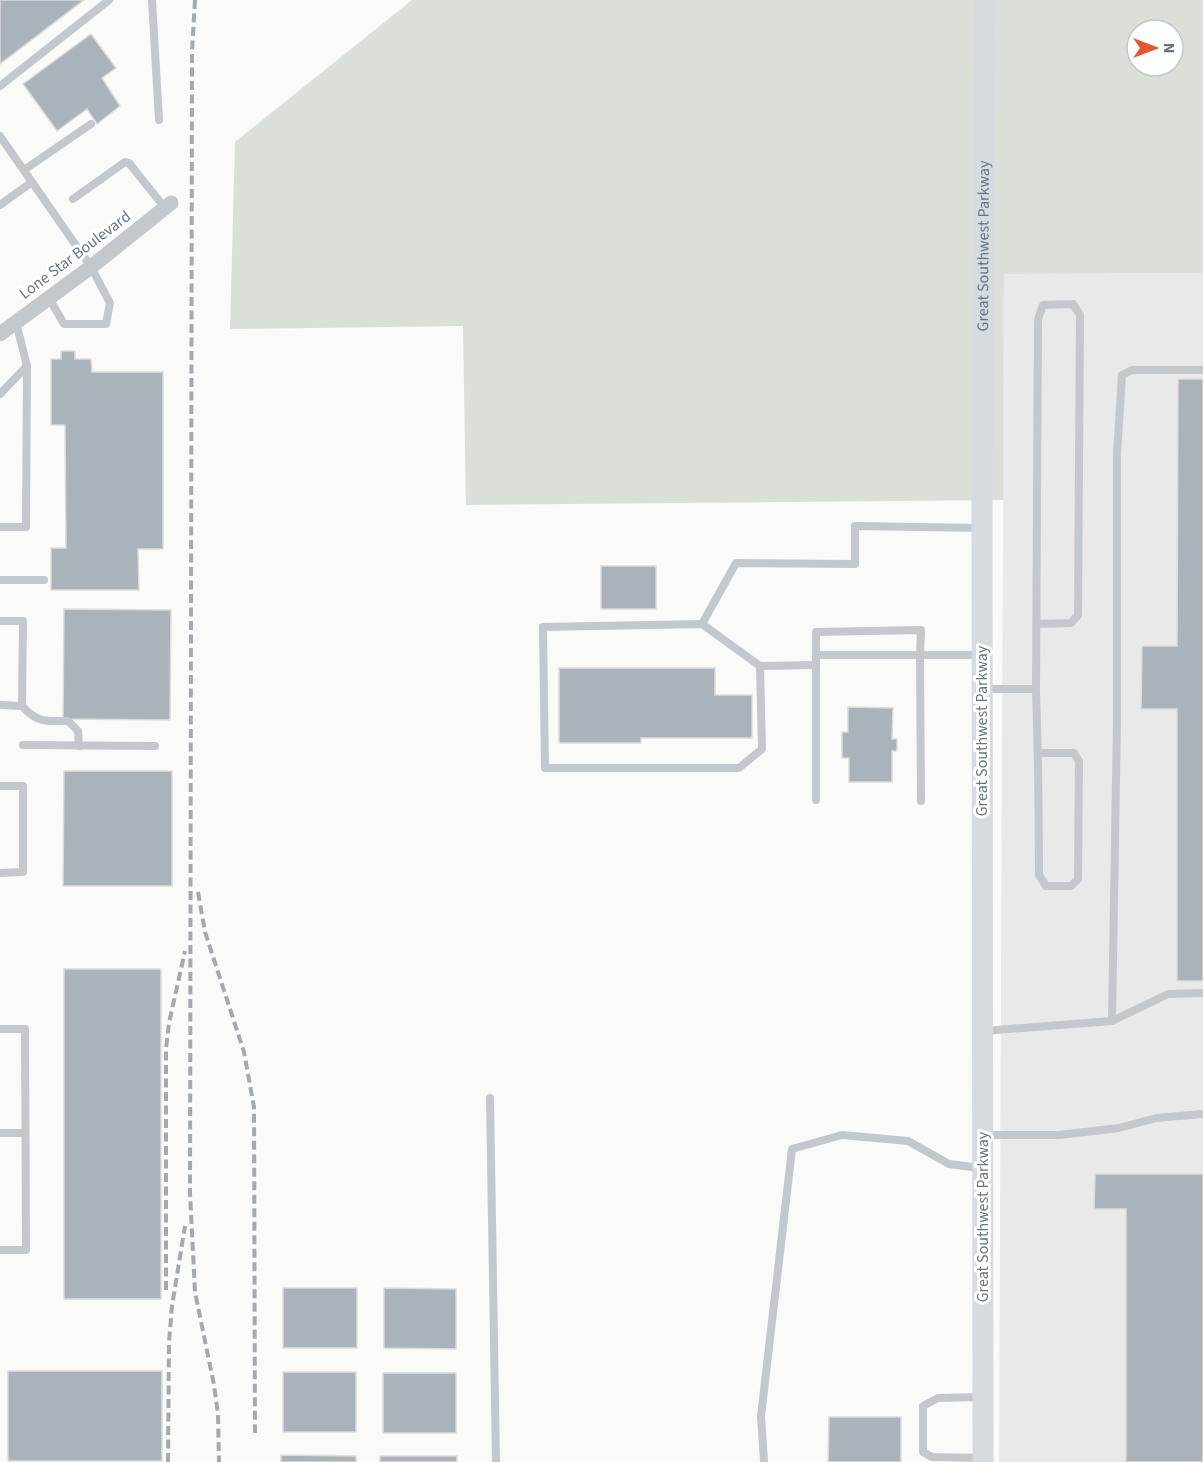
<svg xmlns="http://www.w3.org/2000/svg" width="1203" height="1462" font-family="'Source Sans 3',sans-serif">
<rect width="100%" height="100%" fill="#fafaf8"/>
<path fill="#e8e9e9" d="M1203 273V1462H999L1004 274Z"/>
<path fill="#dadfd7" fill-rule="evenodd" d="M412 0H1203V273L1004 274 1003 500 466 505 463 326 230 329 235 142ZM1137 30H1173V66H1137Z"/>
<g fill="#aab3b9" stroke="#dcdcda" stroke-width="1.5">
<path d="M0 0H84L0 64Z"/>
<path d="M91 34 116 68 102 78 120 106 97 124 87 109 57 131 23 84Z"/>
<path d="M61 351H75V359H91L92 372H163V549H138L139 590H51V548H66L65 425H51V359H61Z"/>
<path d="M1178 379H1203V981H1177V709H1141L1142 646H1177Z"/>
<rect x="601" y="566" width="55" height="43"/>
<path d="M64 609 171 610 170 720 63 719Z"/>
<path d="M559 668H715V695H752V738H641V743H559Z"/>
<path d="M848 707 893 708 892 739H897V751H892V782H849V758H842V732H848Z"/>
<path d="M64 771H172V886H63Z"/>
<rect x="64" y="969" width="97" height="330"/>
<path d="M1095 1174H1203V1462H1126V1209H1094Z"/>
<rect x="283" y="1288" width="74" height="60"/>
<path d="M384 1288 456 1289V1349L384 1348Z"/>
<rect x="8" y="1371" width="154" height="90"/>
<rect x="283" y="1372" width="73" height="60"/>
<rect x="383" y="1373" width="73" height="60"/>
<path d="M829 1417H901V1462H828Z"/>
<path d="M281 1455 356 1456V1462H281Z"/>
<rect x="380" y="1456" width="77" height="6"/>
</g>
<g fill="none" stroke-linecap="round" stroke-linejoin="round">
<g stroke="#c3c8cc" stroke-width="8">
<path d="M152 0 159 120"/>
<path d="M0 86 109 0"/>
<path d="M0 136 91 267 110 303 106 324H64L49 298"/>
<path d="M24 170 91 124"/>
<path d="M73 199 125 162 129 163 165 208"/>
<path d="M0 205 32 182"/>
<path d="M0 394 27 366"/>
<path d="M0 527H26L27 366 16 322"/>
<path d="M0 580H44"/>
<path d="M0 621H23L22 706 0 705"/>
<path d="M702 624 736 563 855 564V526L982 528"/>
<path d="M816 655V632L921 630 920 655H816V800"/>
<path d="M760 666 702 624 543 627 545 768H739L762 749 760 666 816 665"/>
<path d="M983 689H1036C1038 751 1039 813 1039 875L1046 886H1071L1078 879 1079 761 1074 753H1038"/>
<path d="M1036 689 1038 319 1043 305 1073 304 1080 315 1078 615 1071 623 1037 624"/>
<path d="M22 706C37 723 46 721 68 721L78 731 79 746"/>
<path d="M23 745 155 746"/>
<path d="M0 786H23V872L0 873"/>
<path d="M921 801 920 655H980"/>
<path d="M1112 1021 1117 720V454L1122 375 1132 370H1203"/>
<path d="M0 1029H25L26 1250H0"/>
<path d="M984 1031 1112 1021 1168 994 1203 993"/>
<path d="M490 1098 496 1462"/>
<path d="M0 1133H25"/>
<path d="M984 1135H1059L1119 1128 1156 1118 1203 1114"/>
<path d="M981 1397 938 1398 923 1406V1452L932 1457 983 1458"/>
<path d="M764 1462 761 1416 792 1149 842 1135 908 1141 949 1164 980 1168"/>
</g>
<path stroke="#c3c8cc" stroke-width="15" d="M0 334 91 267 171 203"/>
<path stroke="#d6dbdf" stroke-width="21" id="s1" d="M983 1462 982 488 985 0"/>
<g stroke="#a2aab0" stroke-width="4" stroke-dasharray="9 4.5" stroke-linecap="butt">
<path d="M195 0 192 52 190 1193 195 1292 214 1385 218 1414 219 1462"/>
<path d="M198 892 205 932 244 1052 254 1107 255 1433"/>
<path d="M166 1290V1049L169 1023 185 951"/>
<path d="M168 1462 169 1342 172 1306 185 1226"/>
</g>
</g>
<g text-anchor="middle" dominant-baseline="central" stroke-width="6" stroke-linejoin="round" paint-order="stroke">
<g font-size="16" fill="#657683" stroke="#fff">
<text stroke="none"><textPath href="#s1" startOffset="1216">Great Southwest Parkway</textPath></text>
<text transform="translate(75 255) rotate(-37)">Lone Star Boulevard</text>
<text transform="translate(982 731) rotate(-90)">Great Southwest Parkway</text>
<text transform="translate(983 1217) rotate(-90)">Great Southwest Parkway</text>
</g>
</g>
<g transform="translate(1155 48) rotate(90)"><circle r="28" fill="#ffffff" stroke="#c1c8cd" stroke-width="1.5"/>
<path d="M0-4.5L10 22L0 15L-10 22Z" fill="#e4572e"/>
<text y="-9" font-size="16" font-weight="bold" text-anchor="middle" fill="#657683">N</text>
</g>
</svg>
